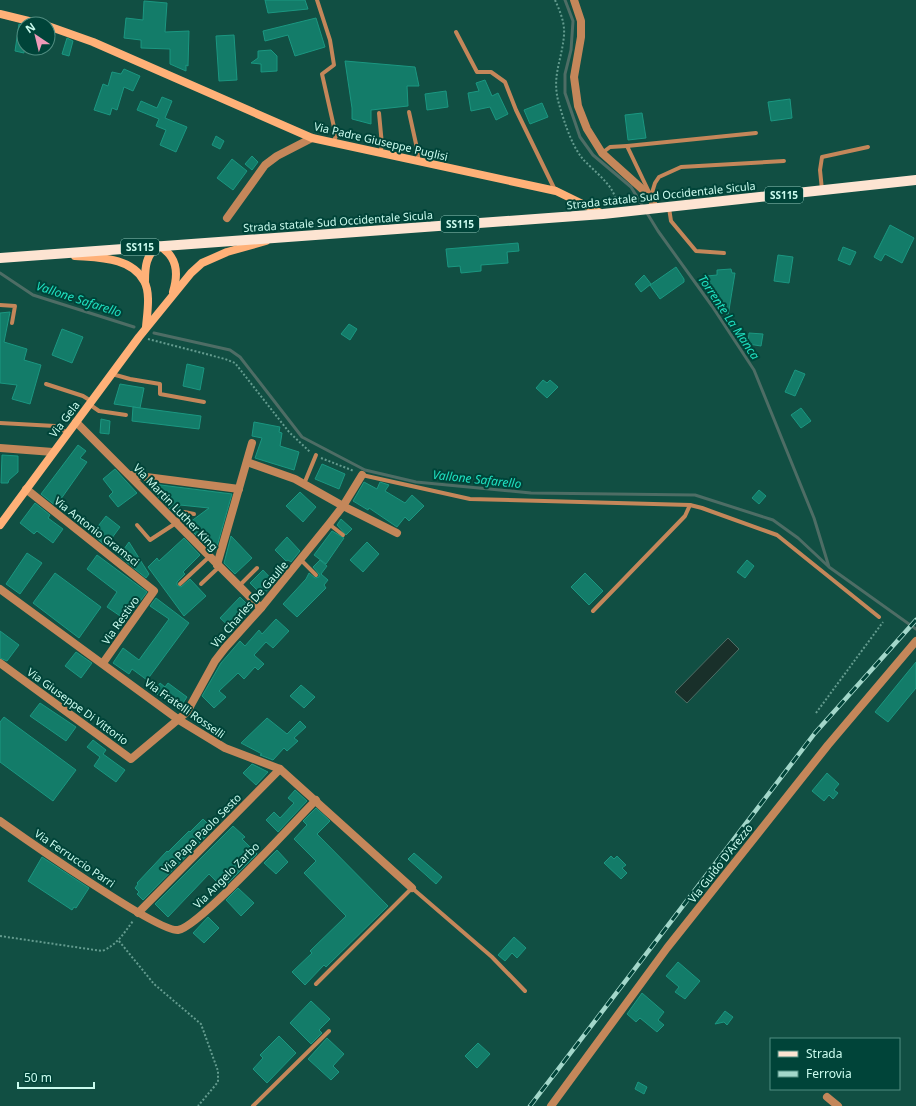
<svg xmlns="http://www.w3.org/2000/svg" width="916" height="1106" font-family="'Noto Sans',sans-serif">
<rect width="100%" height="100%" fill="#114f43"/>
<path fill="#19302a" stroke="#4e6d65" d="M728 638 739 649 687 703 675 692Z"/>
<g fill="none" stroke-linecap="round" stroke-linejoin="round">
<g stroke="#4e6d65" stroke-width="3">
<path d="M565 0 573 21 571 50 565 74V93L580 137 593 155 631 187 658 231 712 306 754 370 814 518 829 567 916 629"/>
<path d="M0 273 33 295 134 327"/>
<path d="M154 333 230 350 240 357 302 437 365 470 416 482 531 493 695 495 773 520 798 538 828 566"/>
</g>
</g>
<g fill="#137c69" stroke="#1b9781">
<path d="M265 0H305L308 9 268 13Z"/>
<path d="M144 1 167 3 165 32 189 31 188 66 186 65V71L170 64V49L141 48V40L124 38 126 18 143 20Z"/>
<path d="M316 18 325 47 295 56 288 35 265 41 263 31Z"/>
<path d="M19 24 24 26V53L15 51Z"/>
<path d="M234 35 237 80 219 81 216 36Z"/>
<path d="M67 38 73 41 69 56 62 54Z"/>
<path d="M271 50 277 56V71L261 72V64L251 63 258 58V51Z"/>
<path d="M345 61 415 67 419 86H407L408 106 371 110V124L352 119V108Z"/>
<path d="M124 69 140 76 133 91 124 87 117 110 112 108 110 115 94 110 103 84 108 86 112 72 121 74Z"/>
<path d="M485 80 492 96 498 93 508 114 496 120 490 107 471 111 468 93 479 91 476 83Z"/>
<path d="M446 91 448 107 427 110 425 94Z"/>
<path d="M162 97 172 101 165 118 187 127 176 152 160 145 166 130 156 126 159 119 137 110 141 101 157 108Z"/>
<path d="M790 99 792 118 771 121 768 102Z"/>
<path d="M542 103 548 117 530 124 524 110Z"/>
<path d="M642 113 646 138 628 140 625 115Z"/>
<path d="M216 136 224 141 220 149 212 145Z"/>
<path d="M252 156 258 162 252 170 245 164Z"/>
<path d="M232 159 247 171 233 190 217 178Z"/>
<path d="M890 225 914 238 902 263 885 254 881 261 874 257Z"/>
<path d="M518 243 519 251 507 252 508 263 481 265V271L461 273 460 266 448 267 446 249Z"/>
<path d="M843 247 856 252 850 265 838 260Z"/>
<path d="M778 255 793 257 789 283 774 281Z"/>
<path d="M676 267 684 279V282L660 299 650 285Z"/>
<path d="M731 269 732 273H735L728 316 715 298 707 276 717 275V270Z"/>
<path d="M644 275 651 284 641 292 635 284Z"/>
<path d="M10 312 4 342 27 349 24 360 41 365 30 404 12 399 17 385 0 383V313Z"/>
<path d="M349 324 357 329 350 340 341 334Z"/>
<path d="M62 329 83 337 72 363 52 355Z"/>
<path d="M749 333 763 334 761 346 748 344Z"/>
<path d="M187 364 204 368 200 390 183 386Z"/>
<path d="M795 370 805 374 795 396 785 392Z"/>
<path d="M543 380 547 383 550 380 558 387 547 398 536 388Z"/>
<path d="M120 384 144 388 140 408 114 404Z"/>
<path d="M133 407 201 416 199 429 132 421Z"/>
<path d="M801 408 811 421 801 428 791 415Z"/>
<path d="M101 419 110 421 109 434 100 433Z"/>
<path d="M254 422 280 427 279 432 282 433 280 446 299 452 294 470 255 458 262 438 252 436Z"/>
<path d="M78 445 86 451 80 458 87 462 56 506 41 494Z"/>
<path d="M2 455 18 456V472L9 480 8 483H1Z"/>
<path d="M322 464 345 474 339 489 315 479Z"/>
<path d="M115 469 137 493 118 507 109 496 113 492 103 479Z"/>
<path d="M364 482 377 489 380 482 389 485 385 491 405 503 412 495 424 506 409 521 405 517 397 527 369 508 368 510 353 501Z"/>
<path d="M145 483 232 494 216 550 212 551 186 525 209 508 180 505 176 515Z"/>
<path d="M759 490 766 496 759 504 752 498Z"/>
<path d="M300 492 316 507 303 522 286 506Z"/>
<path d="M35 503 50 515 48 518 63 529 53 543 37 531 34 534 20 523Z"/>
<path d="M106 516 120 527 106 546 92 534Z"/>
<path d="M341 519 352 529 346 535 337 525Z"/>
<path d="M332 531 344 538 326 564 314 555Z"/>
<path d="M231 536 252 558 235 574 224 563Z"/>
<path d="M287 537 300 551 291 562 288 560 286 561 275 550Z"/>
<path d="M184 538 200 555 183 572 185 574 177 582V585L181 587 190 579 206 596 184 616 148 567 157 558 159 561Z"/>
<path d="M129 542 149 574 146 578 119 556Z"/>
<path d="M367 542 379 554 363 572 350 560Z"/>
<path d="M27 553 42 563 20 594 6 584Z"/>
<path d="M97 555 147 592 126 620 107 607 117 592 87 569Z"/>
<path d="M320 560 327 566 321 574 328 580 324 585 326 588 297 617 283 604 306 579 309 573 315 578 319 577V574L313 567Z"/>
<path d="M747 560 754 566 745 578 737 572Z"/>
<path d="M263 570 275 583 262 595 250 583Z"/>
<path d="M55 573 101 607 79 638 33 603Z"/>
<path d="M585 573 603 591 589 605 571 587Z"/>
<path d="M240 597 252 609 233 630 220 618Z"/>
<path d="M156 598 189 623 147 680 132 669 129 674 113 663 123 648 139 660 169 619 150 606Z"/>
<path d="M276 619 289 631 273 648 266 642 254 655 264 664 258 670 255 667 244 679 238 673 219 691 226 697 214 708 202 696 221 663 240 641 245 646 259 630 262 634Z"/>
<path d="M0 631 19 645 7 661 0 658Z"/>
<path d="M76 652 92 663 81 678 65 666Z"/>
<path d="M916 662V688L888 722 875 712Z"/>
<path d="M160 683 165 687 168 683 187 697 179 709 154 692Z"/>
<path d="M301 685 315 697 304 708 290 696Z"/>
<path d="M40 703 76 727 66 741 30 716Z"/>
<path d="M4 717 76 770 53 801 0 762V722Z"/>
<path d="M267 718 287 734 300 721 306 727 294 738 298 741 287 751 284 748 273 760 260 755 262 754 241 743Z"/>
<path d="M93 740 106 750 103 754 125 770 116 782 94 766 100 757 87 747Z"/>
<path d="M252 764 268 772 256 785 243 773Z"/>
<path d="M827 773 839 784 834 790 838 793 833 799 829 795 824 801 812 791Z"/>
<path d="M295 790 307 801 278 832 266 820 274 812 280 818 294 803 288 798Z"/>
<path d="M316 808 330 821 317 834 388 906 326 967 324 965 305 985 292 972 312 953 310 951 346 916 304 873 316 861 294 839 307 825 303 821Z"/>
<path d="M203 819 213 829 143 900 137 894 139 892 135 888 138 884 137 883 167 851 168 852 189 831 190 832Z"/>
<path d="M233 826 245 837 242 839 257 854 223 888 209 874 168 917 155 904Z"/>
<path d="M277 850 288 862 276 874 264 863Z"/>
<path d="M414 853 442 877 436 884 408 859Z"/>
<path d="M611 856 614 859 617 856 626 865 622 868 627 873 621 879 604 863Z"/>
<path d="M42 857 89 888 76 908 74 907 72 910 28 881Z"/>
<path d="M238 888 254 903 241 916 226 900Z"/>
<path d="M208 917 219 928 204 943 193 933Z"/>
<path d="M514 937 526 948 517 958 512 953 505 961 498 955Z"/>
<path d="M678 962 700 981 685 999 675 992 679 987 666 976Z"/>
<path d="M642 993 664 1012 658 1020 664 1025 657 1032 640 1018 636 1022 627 1014Z"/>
<path d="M311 1001 330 1019 319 1030 322 1033 311 1044 290 1023Z"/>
<path d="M725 1011 733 1017 727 1025 724 1022 715 1024Z"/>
<path d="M279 1036 296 1053 267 1083 253 1069 263 1058 260 1055Z"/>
<path d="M327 1038 344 1054 333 1066 339 1072 331 1080 308 1059Z"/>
<path d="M478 1043 490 1054 477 1068 465 1056Z"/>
<path d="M638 1082 647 1087 644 1094 635 1089Z"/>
</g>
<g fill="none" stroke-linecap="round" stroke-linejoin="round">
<g stroke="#649c8f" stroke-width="2" stroke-dasharray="2 2" stroke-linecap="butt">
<path d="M555 0C560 11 565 23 564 35 562 61 551 76 559 104 564 121 571 144 582 158 592 170 616 186 616 203"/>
<path d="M148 339 225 359 235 363 289 432 310 452"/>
<path d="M321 458 354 471"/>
<path d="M816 713 883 622"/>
<path d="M0 936 102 951C117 945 124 933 133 921"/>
<path d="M119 941 154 984 201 1024 218 1071V1082L198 1106"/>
</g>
<g stroke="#c4875a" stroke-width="4">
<path d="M317 0 330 40 334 65 322 74 336 136 333 143"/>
<path d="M456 32 477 72H491L505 82 516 110 555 190"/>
<path d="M409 112 418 153V161"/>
<path d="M379 113 382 145 380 154"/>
<path d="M602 153 610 147 627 146"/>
<path d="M822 190 820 170 822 157 868 147"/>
<path d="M649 192 627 146 756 133"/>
<path d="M651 196 655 183 659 177 681 167 784 161"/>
<path d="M669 208 671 221 696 251 724 253"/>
<path d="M0 305 15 306 12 323"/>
<path d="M112 374 130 379 160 384V394L204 402"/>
<path d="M46 384 83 396 91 401"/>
<path d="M89 404 99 411 126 415"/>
<path d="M0 423 55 426 68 433"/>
<path d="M362 475 470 499 690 505 702 508 777 535 879 617"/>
<path d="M304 484 316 455"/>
<path d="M329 524 343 535"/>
<path d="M137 525 150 540 176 523 184 512 194 514"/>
<path d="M301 560 316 575"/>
<path d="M180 584 209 557"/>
<path d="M201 584 219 567"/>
<path d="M239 586 257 568"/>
<path d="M593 611 685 516 690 505"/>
<path d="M316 984 412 888 492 957 525 991"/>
<path d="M253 1106 329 1031"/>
</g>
<g stroke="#c4875a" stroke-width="8">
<path d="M574 0 581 21V37L574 77 578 106 587 129 602 153 651 197 655 209"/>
<path d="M227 218 265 165 277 156 312 138"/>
<path d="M76 422 261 608"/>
<path d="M0 448 53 452"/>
<path d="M247 462 295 479 343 506 397 533"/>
<path d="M131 475 239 489"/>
<path d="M26 489 154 591 103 663"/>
<path d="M217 565 252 443"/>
<path d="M0 589 179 720 225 748 280 769 412 888"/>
<path d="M0 663 131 759 187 712 215 661 225 648 261 608 329 524 343 506 362 475"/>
<path d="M0 821C24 838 159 933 178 930 199 927 295 821 316 800"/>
<path d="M138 913 280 769"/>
<path d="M827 1097 838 1106"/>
<path d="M551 1106 667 948 828 745 916 641"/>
</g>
<g stroke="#ffb178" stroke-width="8">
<path d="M0 14 41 24"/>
<path d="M48 26 93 42 312 138 556 191 603 214"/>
<path d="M75 256C99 258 131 257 144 281 151 293 147 314 146 327"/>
<path d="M145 281C145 266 146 256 158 245 177 256 179 272 173 292"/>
<path d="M0 525 139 337 191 273 202 263 227 252 266 241"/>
</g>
<path stroke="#fde4d2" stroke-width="10" d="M0 258 603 214 916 180"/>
<g stroke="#a3d7ca" stroke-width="4.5">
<path id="rail" d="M530 1106 815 733 916 620"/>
</g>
<use href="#rail" stroke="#004439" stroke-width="3" stroke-dasharray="9" stroke-linecap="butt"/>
</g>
<g text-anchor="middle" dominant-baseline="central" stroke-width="4" stroke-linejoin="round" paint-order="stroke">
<g fill="#004439" stroke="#8dc4b8" stroke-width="1">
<rect x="765" y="187" width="38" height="16" rx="3"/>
<rect x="441" y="216" width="38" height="16" rx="3"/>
<rect x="121" y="239" width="38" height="16" rx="3"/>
</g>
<g font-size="10" font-weight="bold" fill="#cafbee">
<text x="784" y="195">SS115</text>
<text x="460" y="224">SS115</text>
<text x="140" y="247">SS115</text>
</g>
<g font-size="11" fill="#cafbee" stroke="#004439">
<text transform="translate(381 141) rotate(13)">Via Padre Giuseppe Puglisi</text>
<text transform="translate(661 195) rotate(-6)">Strada statale Sud Occidentale Sicula</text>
<text transform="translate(338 221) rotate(-4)">Strada statale Sud Occidentale Sicula</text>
<text transform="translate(64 419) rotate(-53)">Via Gela</text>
<text transform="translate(176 507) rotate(46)">Via Martin Luther King</text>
<text transform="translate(97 531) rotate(38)">Via Antonio Gramsci</text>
<text transform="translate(249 604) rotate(-49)">Via Charles De Gaulle</text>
<text transform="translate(120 620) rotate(-55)">Via Restivo</text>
<text transform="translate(78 706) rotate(36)">Via Giuseppe Di Vittorio</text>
<text transform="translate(185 708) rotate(35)">Via Fratelli Rosselli</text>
<text transform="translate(201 833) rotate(-45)">Via Papa Paolo Sesto</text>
<text transform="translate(75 858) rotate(34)">Via Ferruccio Parri</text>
<text transform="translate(720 863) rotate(-52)">Via Guido D'Arezzo</text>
<text transform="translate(226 875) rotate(-45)">Via Angelo Zarbo</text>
</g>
<g font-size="12" font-style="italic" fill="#1fe2c2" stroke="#004439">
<text transform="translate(79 299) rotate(18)">Vallone Safarello</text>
<text transform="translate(729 317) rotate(56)">Torrente La Manca</text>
<text transform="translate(477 479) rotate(6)">Vallone Safarello</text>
</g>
</g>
<rect x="770" y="1038" width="130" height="52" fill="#004439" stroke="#518d81"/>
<rect x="778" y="1051" width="20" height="6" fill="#fde4d2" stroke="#518d81"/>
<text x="806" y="1058" font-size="12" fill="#cafbee">Strada</text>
<rect x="778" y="1071" width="20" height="6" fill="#a3d7ca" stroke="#518d81"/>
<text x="806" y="1078" font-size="12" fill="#cafbee">Ferrovia</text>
<g transform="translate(36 36) rotate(325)"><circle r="19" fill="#004439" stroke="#518d81"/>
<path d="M0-3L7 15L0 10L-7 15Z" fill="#ef9ab8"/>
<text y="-6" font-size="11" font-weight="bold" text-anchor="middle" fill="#cafbee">N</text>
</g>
<path d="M18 1082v6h76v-6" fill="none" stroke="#cafbee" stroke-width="2"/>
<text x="24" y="1082" font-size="12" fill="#cafbee" stroke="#004439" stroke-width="3" paint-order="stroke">50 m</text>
</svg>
